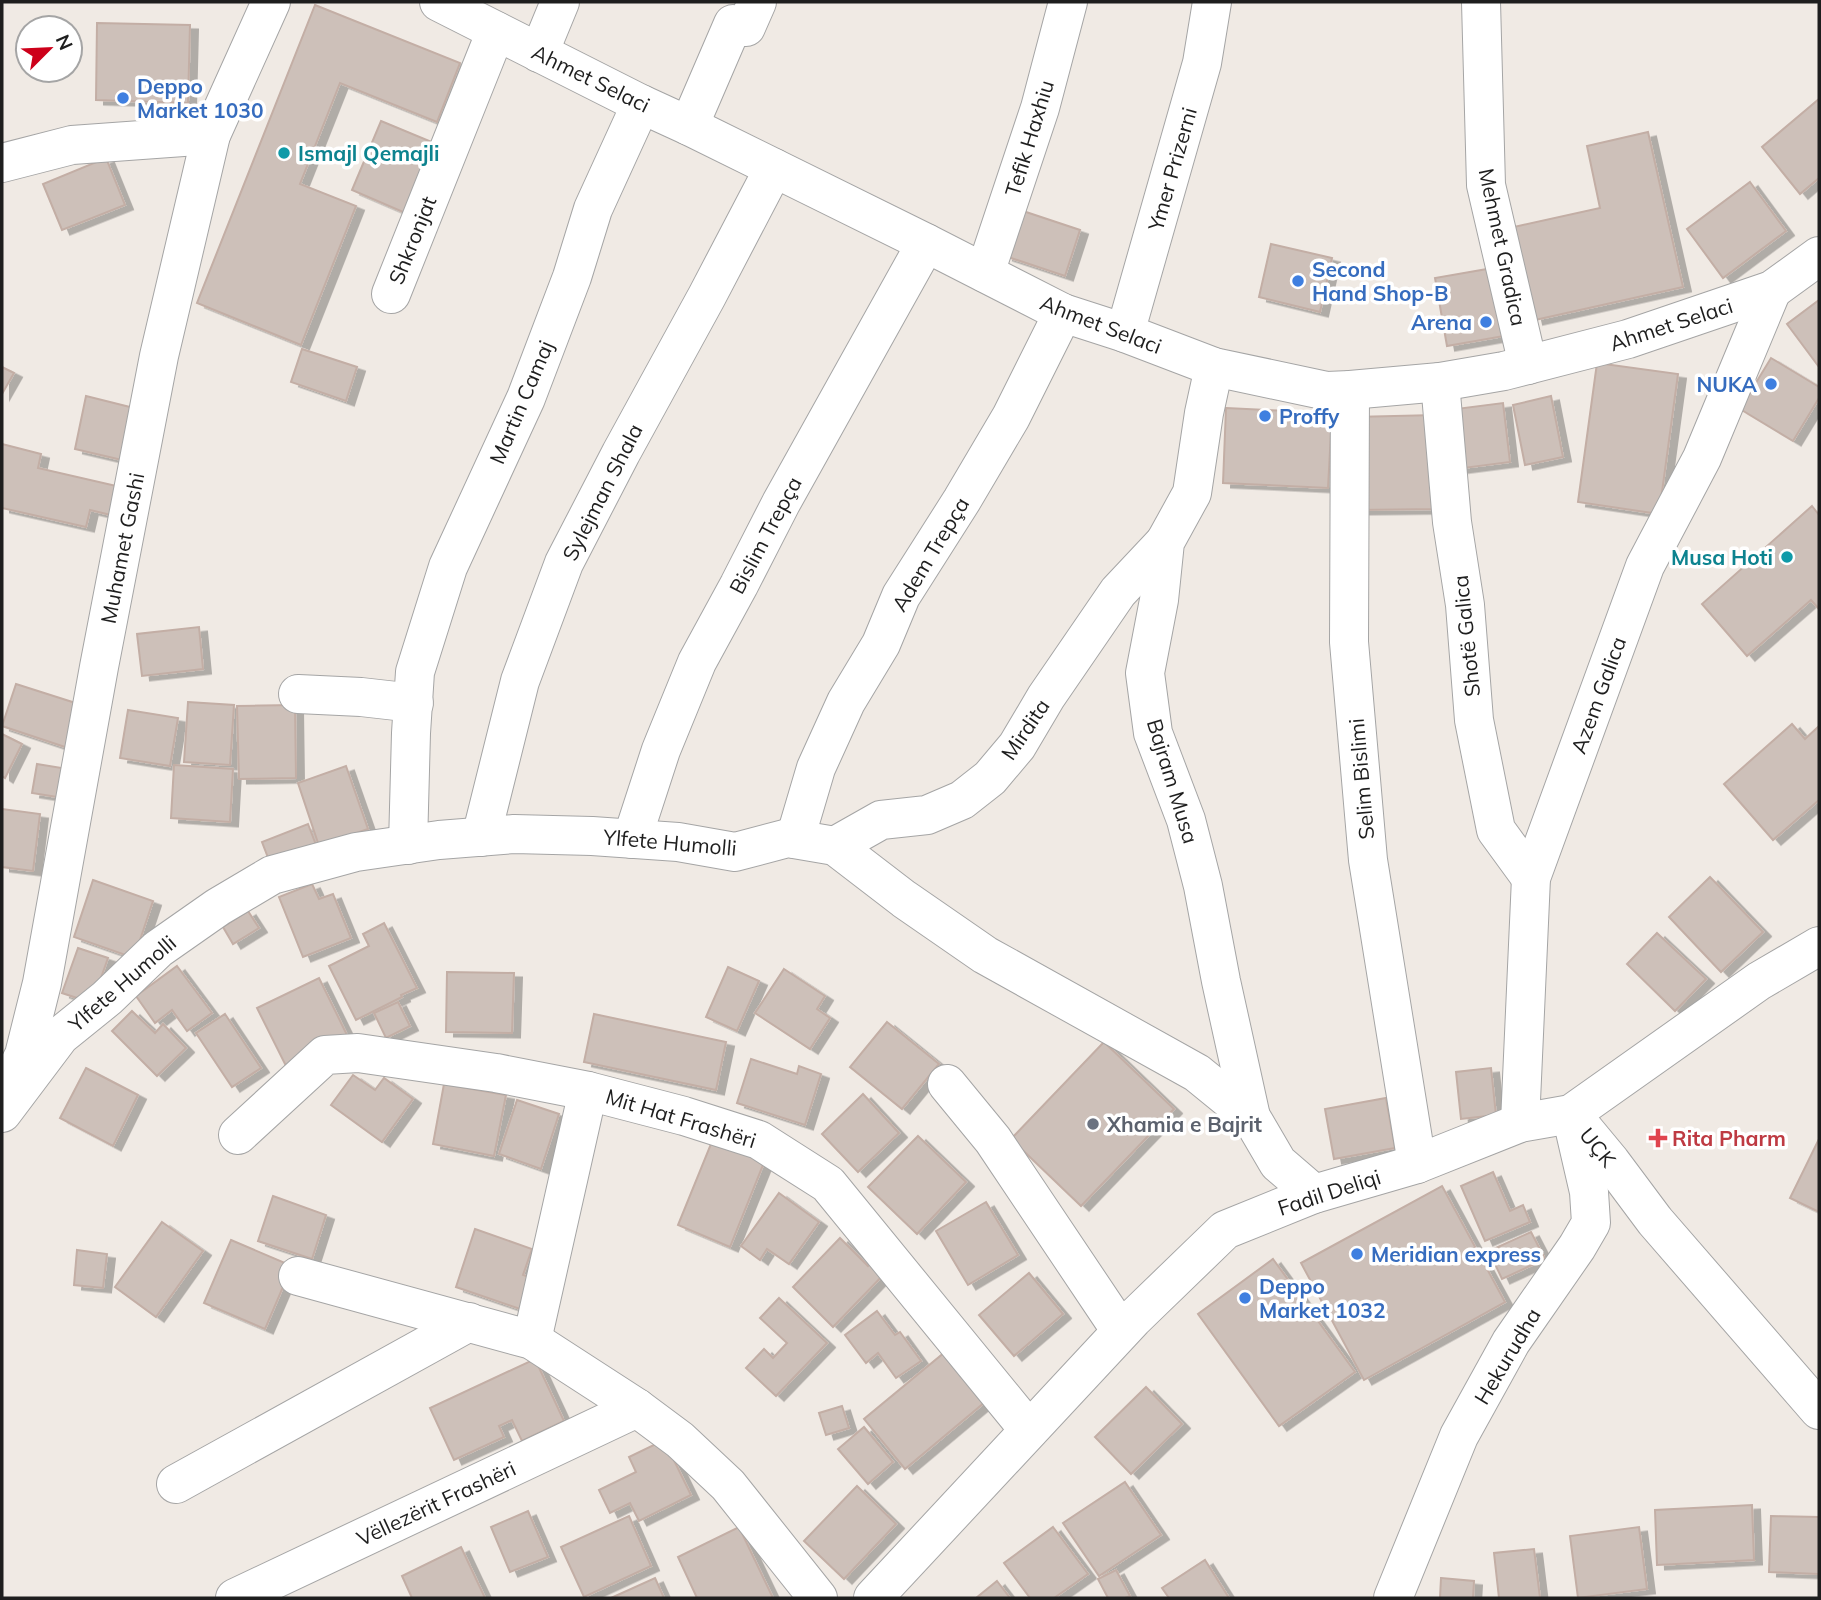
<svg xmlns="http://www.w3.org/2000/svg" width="1821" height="1600" font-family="Mulish,sans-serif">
<defs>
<filter id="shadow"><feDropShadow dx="8" dy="4.5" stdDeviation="0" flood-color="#0004"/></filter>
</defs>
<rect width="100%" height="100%" fill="#f0eae4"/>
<g fill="#cdc0b9" stroke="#c3aea5" stroke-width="2" filter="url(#shadow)">
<path d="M315 5 460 63 437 122 340 83 300 184 356 206 301 345 197 303Z"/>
<path d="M97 23 190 25 188 103 96 100Z"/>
<path d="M1819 99V178L1800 194 1762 147Z"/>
<path d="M381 121 439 145 410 215 352 190Z"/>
<path d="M1648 132 1683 287 1535 320 1514 227 1600 208 1587 146Z"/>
<path d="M106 158 125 205 62 230 43 184Z"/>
<path d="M1750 182 1786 231 1723 278 1687 229Z"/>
<path d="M1020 210 1080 230 1065 276 1005 256Z"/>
<path d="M1271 244 1332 258 1320 312 1259 297Z"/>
<path d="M1493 268 1504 336 1447 346 1435 278Z"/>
<path d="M1819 300V367L1787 324Z"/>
<path d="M302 349 357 367 346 401 291 382Z"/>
<path d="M1771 358 1819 387V398L1793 441 1740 409Z"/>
<path d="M1597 363 1678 374 1659 514 1578 502Z"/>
<path d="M2 367 14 373 2 394Z"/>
<path d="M86 396 134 408 122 460 75 449Z"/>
<path d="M1551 396 1563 457 1525 465 1513 405Z"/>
<path d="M1503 403 1510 462 1456 469 1448 410Z"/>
<path d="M1226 408 1332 413 1328 488 1223 483Z"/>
<path d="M1436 415 1438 509 1355 510 1353 417Z"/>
<path d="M2 444 41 454 38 468 125 488 119 517 90 510 86 527 2 508Z"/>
<path d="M1812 506 1819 515V609L1811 600 1747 656 1702 604Z"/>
<path d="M199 627 203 669 142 676 137 634Z"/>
<path d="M16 684 88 707 74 750 2 726Z"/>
<path d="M188 702 234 705 230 765 184 762Z"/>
<path d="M295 705 296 778 239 779 237 706Z"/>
<path d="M128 710 178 718 170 766 120 758Z"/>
<path d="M1792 724 1805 739 1819 726V800L1773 840 1724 784Z"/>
<path d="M2 734 22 744 5 778 2 776Z"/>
<path d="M37 764 74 770 70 799 32 793Z"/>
<path d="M174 765 233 769 230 822 171 818Z"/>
<path d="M346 766 368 829 319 846 298 783Z"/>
<path d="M2 809 40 814 33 871 2 867Z"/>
<path d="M308 824 318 850 272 868 262 842Z"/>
<path d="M1710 877 1763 932 1721 972 1669 917Z"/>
<path d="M93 880 153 901 134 958 74 937Z"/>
<path d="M312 884 319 899 333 894 351 938 303 957 279 897Z"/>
<path d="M248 911 259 928 233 944 223 927Z"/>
<path d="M384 923 417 988 401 995 402 997 356 1020 329 966 369 946 363 934Z"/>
<path d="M1657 933 1706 979 1675 1011 1627 964Z"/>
<path d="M78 948 108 958 92 1003 62 993Z"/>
<path d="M177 966 212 1013 187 1031 172 1010 155 1023 136 996Z"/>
<path d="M728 967 759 981 737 1031 706 1017Z"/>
<path d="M784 969 825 996 817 1009 830 1018 810 1049 755 1013Z"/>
<path d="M447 972 514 973 512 1033 446 1032Z"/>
<path d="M319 978 347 1035 286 1066 257 1008Z"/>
<path d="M398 1002 410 1026 386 1038 374 1013Z"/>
<path d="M132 1011 155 1033 163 1024 186 1048 157 1076 112 1031Z"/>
<path d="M225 1014 261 1068 232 1087 196 1033Z"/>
<path d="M594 1014 726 1042 716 1090 584 1062Z"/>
<path d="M887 1022 939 1064 902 1109 850 1067Z"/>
<path d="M1104 1042 1174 1109 1081 1206 1011 1139Z"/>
<path d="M751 1059 797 1074 799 1066 821 1074 805 1125 737 1103Z"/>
<path d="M86 1068 138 1095 113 1146 60 1118Z"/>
<path d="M1491 1068 1496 1115 1461 1119 1456 1072Z"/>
<path d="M353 1075 375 1090 384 1078 413 1099 382 1142 331 1105Z"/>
<path d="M444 1084 506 1095 494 1156 433 1144Z"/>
<path d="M863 1094 899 1133 858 1172 822 1134Z"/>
<path d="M1386 1098 1395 1148 1334 1159 1325 1109Z"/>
<path d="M517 1100 559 1114 541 1169 499 1154Z"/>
<path d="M715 1134 767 1155 730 1247 678 1225Z"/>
<path d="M918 1136 966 1182 917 1234 868 1187Z"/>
<path d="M1819 1139V1212L1790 1198Z"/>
<path d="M1493 1172 1510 1211 1523 1205 1530 1222 1485 1241 1461 1186Z"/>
<path d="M1442 1186 1505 1302 1364 1380 1301 1263Z"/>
<path d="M779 1193 819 1222 789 1264 767 1249 760 1260 741 1246Z"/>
<path d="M273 1196 326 1215 312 1259 258 1241Z"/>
<path d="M986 1202 1018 1255 968 1285 936 1231Z"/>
<path d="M162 1222 203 1251 156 1317 115 1287Z"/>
<path d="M475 1229 532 1249 523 1275 537 1280 526 1311 456 1287Z"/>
<path d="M1531 1232 1545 1259 1502 1279 1489 1251Z"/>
<path d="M840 1238 868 1266 877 1257 889 1269 833 1327 793 1287Z"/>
<path d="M231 1240 292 1266 265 1329 204 1303Z"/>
<path d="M77 1250 107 1254 103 1288 74 1285Z"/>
<path d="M1273 1259 1355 1372 1279 1426 1198 1314Z"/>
<path d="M1029 1273 1063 1314 1014 1356 979 1315Z"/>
<path d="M779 1298 827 1343 776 1396 746 1368 764 1349 773 1358 787 1343 760 1318Z"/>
<path d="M877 1311 895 1335 900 1332 921 1361 896 1378 878 1353 866 1363 845 1335Z"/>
<path d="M945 1352 985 1402 905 1469 864 1419Z"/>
<path d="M535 1359 564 1421 522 1441 512 1420 499 1426 504 1437 454 1460 430 1408Z"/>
<path d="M1146 1387 1182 1424 1131 1474 1095 1437Z"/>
<path d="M842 1406 849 1428 826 1435 819 1413Z"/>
<path d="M864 1427 893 1462 868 1484 838 1449Z"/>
<path d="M664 1440 691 1495 639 1521 630 1503 610 1513 599 1490 636 1472 629 1457Z"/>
<path d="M1125 1482 1161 1535 1099 1576 1063 1523Z"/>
<path d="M857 1486 896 1524 844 1579 804 1541Z"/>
<path d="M1752 1505 1754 1560 1657 1565 1655 1510Z"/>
<path d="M528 1511 548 1557 510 1572 491 1527Z"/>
<path d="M629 1516 651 1566 584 1597 561 1547Z"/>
<path d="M1771 1516 1819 1517V1574L1769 1572Z"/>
<path d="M739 1527 773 1598H697L678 1557Z"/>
<path d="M1053 1527 1088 1574 1054 1598H1030L1004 1563Z"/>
<path d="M1639 1527 1647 1589 1578 1598 1570 1536Z"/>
<path d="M461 1547 485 1598H412L402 1576Z"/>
<path d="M1534 1549 1540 1598H1499L1494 1553Z"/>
<path d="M1205 1560 1229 1598H1169L1162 1588Z"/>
<path d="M1116 1570 1130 1596 1125 1598H1108L1098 1579Z"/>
<path d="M655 1578 664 1598H611Z"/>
<path d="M1441 1578 1474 1581 1473 1598H1440Z"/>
<path d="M997 1581 1010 1598H976Z"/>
</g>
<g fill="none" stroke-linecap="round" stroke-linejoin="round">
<g stroke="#a5a5a5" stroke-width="40">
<g id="minor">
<path d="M439 2 641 104 689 126 926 243 1063 313 1125 333 1214 367 1327 391 1350 390 1440 382 1504 371 1628 339 1772 290 1819 256"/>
<path d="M1481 2 1486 185 1528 365"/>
<path d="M539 53 560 2"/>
<path d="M689 126 733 24 746 27 757 2"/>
<path d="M2 163 72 145 211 135"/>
<path d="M985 273 1040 108 1068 2"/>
<path d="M391 294 496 31"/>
<path d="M1125 333 1202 63 1212 2"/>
<path d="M1214 367 1204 413 1192 493 1165 542 1159 600 1145 673 1153 733 1186 820 1203 886 1221 981 1251 1117"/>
<path d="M1440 382 1452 522 1465 605 1474 720 1496 830 1531 878"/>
<path d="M1350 390 1349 642 1368 860 1417 1164"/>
<path d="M298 694 361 697 414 703"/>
<path d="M481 837 520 681 564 563 621 453 707 296 774 168"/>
<path d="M632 839 661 750 697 662 739 585 781 503 926 243"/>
<path d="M795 839 816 768 846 702 881 644 901 596 962 500 1011 417 1063 313"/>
<path d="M408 845 411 733 415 672 448 567 526 398 572 277 593 209 641 104"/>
<path d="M835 846 881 820 927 815 962 800 990 778 1017 746 1046 697 1118 592 1165 542"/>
<path d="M11 1081 24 1055 42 983 99 667 159 356 211 135 271 2"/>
<path d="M947 1084 993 1140 1121 1331"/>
<path d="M2 1113 60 1036 107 998 158 949 218 907 272 875 356 852 439 840 514 834 592 836 678 842 735 852 788 838 835 846 904 899 985 955 1197 1073 1251 1117 1278 1163 1314 1194"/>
<path d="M1577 1121 1611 1162 1655 1221 1819 1410"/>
<path d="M1520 1123 1531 878 1645 566 1702 458 1772 290"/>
<path d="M238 1135 325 1055 358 1053 496 1073 588 1091 684 1116 759 1140 828 1184 1029 1430"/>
<path d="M298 1276 532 1340 637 1408 680 1440 728 1485 818 1598"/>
<path d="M532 1340 588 1091"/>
<path d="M176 1484 469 1322"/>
<path d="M235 1598 637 1408"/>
<path d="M873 1598 1133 1319 1225 1230 1314 1194 1417 1164 1520 1123 1571 1114 1759 981 1819 946"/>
<path d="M1393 1598 1459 1436 1511 1342 1577 1247 1591 1223 1589 1192 1571 1114"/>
</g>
</g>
<use href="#minor" stroke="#fff" stroke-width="38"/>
</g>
<g fill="#3f7fe0" stroke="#fff" stroke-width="2.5">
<circle cx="123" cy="98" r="7"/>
<circle cx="1298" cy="281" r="7"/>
<circle cx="1486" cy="322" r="7"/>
<circle cx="1771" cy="384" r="7"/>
<circle cx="1265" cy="416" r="7"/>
<circle cx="1357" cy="1254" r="7"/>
<circle cx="1245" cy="1298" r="7"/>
</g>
<g fill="#0f9aa8" stroke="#fff" stroke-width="2.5">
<circle cx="284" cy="153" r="7"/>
<circle cx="1787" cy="557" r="7"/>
</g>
<circle fill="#6b7280" stroke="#fff" stroke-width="2.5" cx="1093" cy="1124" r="7"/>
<path fill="#e0444e" stroke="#fff" stroke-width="2.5" d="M1654.5 1127.5h7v7h7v7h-7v7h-7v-7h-7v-7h7z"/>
<g text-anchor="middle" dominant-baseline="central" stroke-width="7" stroke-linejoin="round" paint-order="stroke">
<g font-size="21" fill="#1e1e1e" stroke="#fff">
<text transform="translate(591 78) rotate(26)">Ahmet Selaci</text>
<text transform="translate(1029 138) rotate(-73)">Tefik Haxhiu</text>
<text transform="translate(1172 169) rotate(-74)">Ymer Prizerni</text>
<text transform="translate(412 240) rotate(-68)">Shkronjat</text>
<text transform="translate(1503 247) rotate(78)">Mehmet Gradica</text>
<text transform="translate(1101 324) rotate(21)">Ahmet Selaci</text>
<text transform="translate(1671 324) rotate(-18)">Ahmet Selaci</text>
<text transform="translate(521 402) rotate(-67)">Martin Camaj</text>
<text transform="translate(602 492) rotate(-63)">Sylejman Shala</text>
<text transform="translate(765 535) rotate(-62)">Bislim Trepça</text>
<text transform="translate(122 548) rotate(-79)">Muhamet Gashi</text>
<text transform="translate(930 554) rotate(-59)">Adem Trepça</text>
<text transform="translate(1466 636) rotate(-96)">Shotë Galica</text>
<text transform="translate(1598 695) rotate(-70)">Azem Galica</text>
<text transform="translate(1025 729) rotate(-56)">Mirdita</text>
<text transform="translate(1361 779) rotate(-95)">Selim Bislimi</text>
<text transform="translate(1173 781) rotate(73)">Bajram Musa</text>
<text transform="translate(670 842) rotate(5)">Ylfete Humolli</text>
<text transform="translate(122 983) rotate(-41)">Ylfete Humolli</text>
<text transform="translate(681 1118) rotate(17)">Mit Hat Frashëri</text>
<text transform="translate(1598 1147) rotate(51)">UÇK</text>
<text transform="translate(1329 1192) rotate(-18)">Fadil Deliqi</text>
<text transform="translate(1507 1356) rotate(-59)">Hekurudha</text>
<text transform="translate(436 1503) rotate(-25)">Vëllezërit Frashëri</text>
</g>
<g font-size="21" font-weight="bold" fill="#366cbe" stroke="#fff" text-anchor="start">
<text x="137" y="86">Deppo<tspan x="137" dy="24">Market 1030</tspan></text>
<text x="1312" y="269">Second<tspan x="1312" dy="24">Hand Shop-B</tspan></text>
<text x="1472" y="322" text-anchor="end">Arena</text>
<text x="1757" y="384" text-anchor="end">NUKA</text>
<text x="1279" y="416">Proffy</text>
<text x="1371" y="1254">Meridian express</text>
<text x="1259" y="1286">Deppo<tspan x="1259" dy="24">Market 1032</tspan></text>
</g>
<g font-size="21" font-weight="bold" fill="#0d838f" stroke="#fff" text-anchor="start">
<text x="298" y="153">Ismajl Qemajli</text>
<text x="1773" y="557" text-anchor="end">Musa Hoti</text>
</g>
<g font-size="21" font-weight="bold" fill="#5b616d" stroke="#fff" text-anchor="start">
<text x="1107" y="1124">Xhamia e Bajrit</text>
</g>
<g font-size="21" font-weight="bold" fill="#be3a42" stroke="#fff" text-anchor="start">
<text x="1672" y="1138">Rita Pharm</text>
</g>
</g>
<rect width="1821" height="1600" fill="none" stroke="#1e1e1e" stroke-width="7"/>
<g transform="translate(49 49) rotate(66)"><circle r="33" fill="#ffffff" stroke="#a5a5a5" stroke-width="2"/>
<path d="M0-5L12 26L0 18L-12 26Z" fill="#cd001a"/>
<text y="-10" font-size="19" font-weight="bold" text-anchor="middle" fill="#1e1e1e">N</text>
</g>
</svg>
